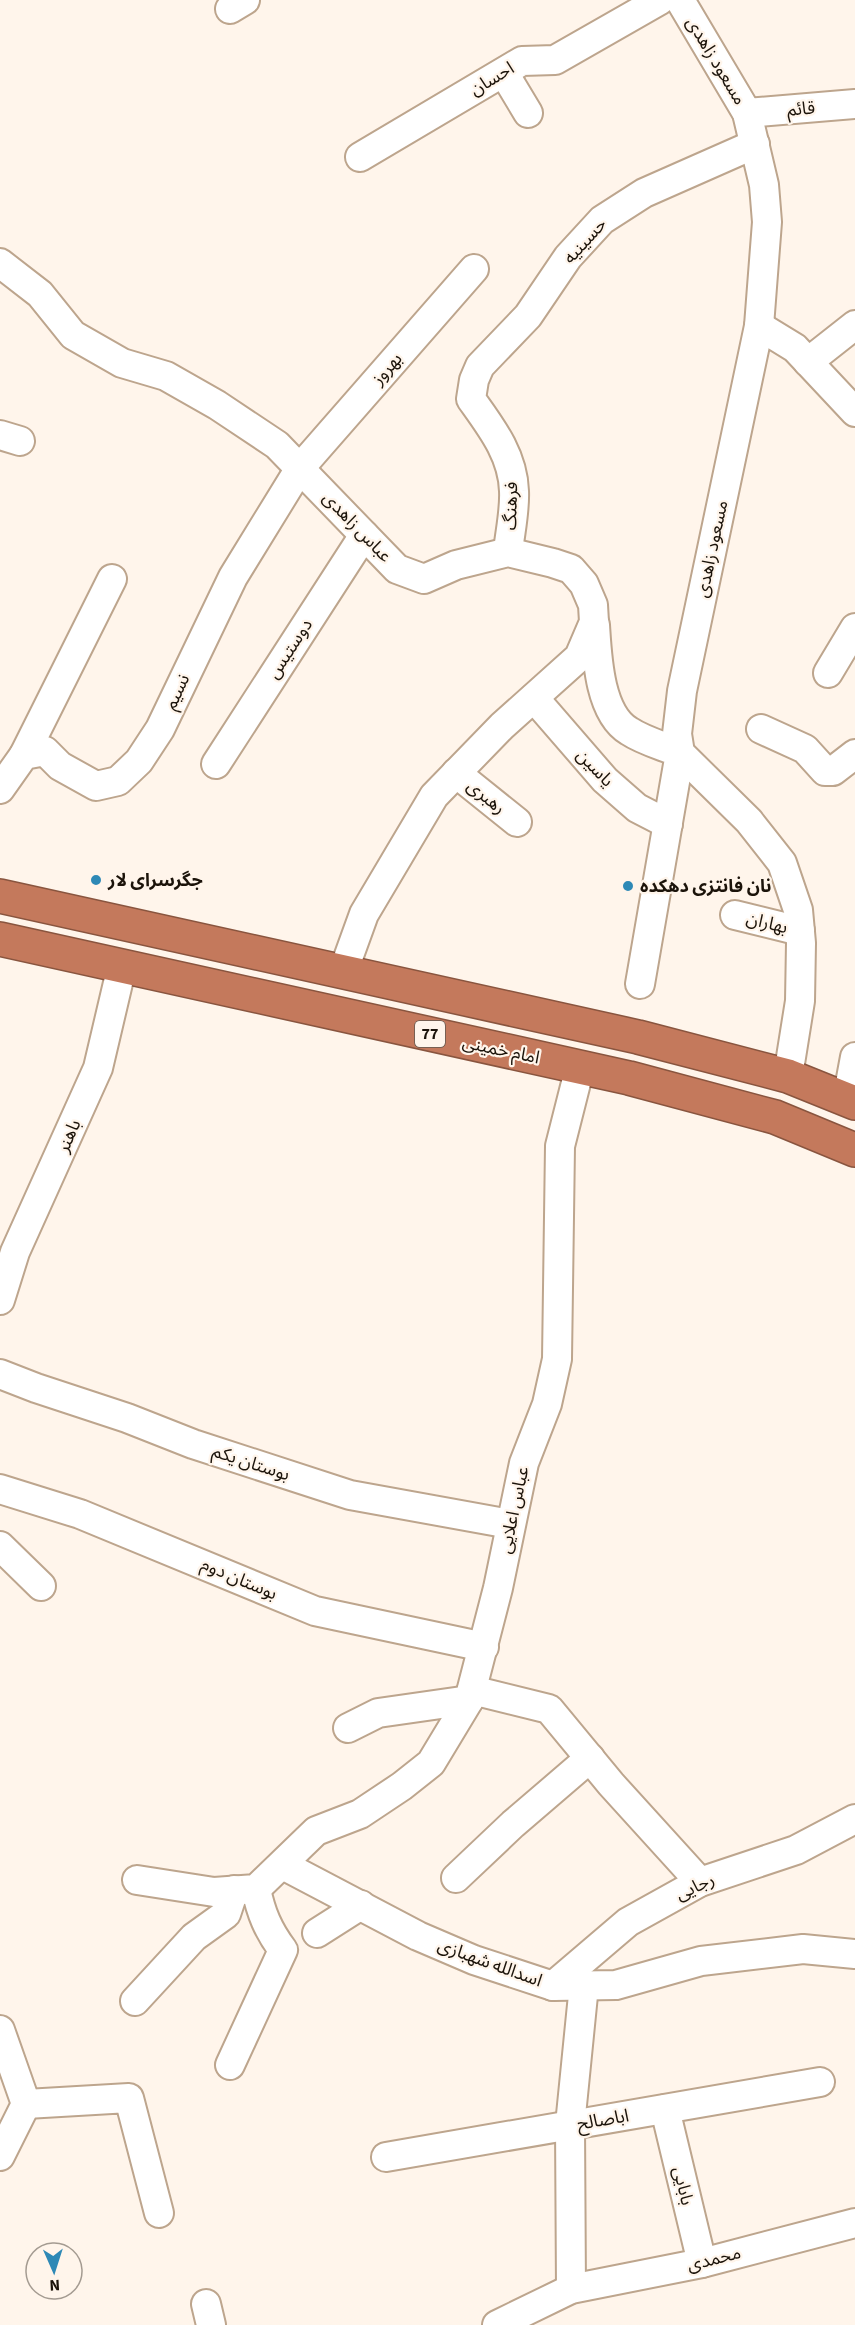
<svg xmlns="http://www.w3.org/2000/svg" width="855" height="2325" font-family="'Source Sans 3','Noto Sans Arabic',sans-serif">
<rect width="100%" height="100%" fill="#fff5eb"/>
<g fill="none" stroke-linecap="round" stroke-linejoin="round">
<g stroke="#bda58d" stroke-width="32">
<g id="minor">
<path d="M680 0 747 113 764 185 767 222 759 326 682 691 677 734 680 753 749 821 782 863 798 910 801 943 800 1001 788 1076"/>
<path d="M230 9 245 0"/>
<path d="M504 73 528 113"/>
<path d="M747 113 855 104"/>
<path d="M360 157 522 61 555 60 660 0"/>
<path d="M0 263 40 294 73 335 122 363 166 376 217 405 277 445 397 569 424 579 456 565 508 552 553 563 571 569 584 584 593 605 594 622 579 657 502 726 434 796 364 914 343 972"/>
<path d="M759 326 795 348 855 412"/>
<path d="M808 362 855 325"/>
<path d="M0 435 20 441"/>
<path d="M508 552C510 532 515 511 514 491 513 455 491 427 471 399L474 380 480 366 528 316 568 257 602 220 644 193 755 144"/>
<path d="M595 625C597 656 599 713 629 731 644 741 664 746 680 753L640 984"/>
<path d="M828 673 855 628"/>
<path d="M534 698 605 780 637 808 668 824"/>
<path d="M761 729 805 749 825 771H833L855 754"/>
<path d="M24 755 112 579"/>
<path d="M216 764 364 535"/>
<path d="M456 773 517 822"/>
<path d="M0 789 24 755 45 751 60 766 96 786 118 781 139 761 160 729 233 577 300 468 474 269"/>
<path d="M735 915 800 931"/>
<path d="M847 1100 855 1057"/>
<path d="M0 1300 15 1252 98 1068 122 966"/>
<path d="M0 1374 36 1388 127 1418 193 1444 350 1495 510 1524"/>
<path d="M0 1489 80 1514 315 1611 484 1647"/>
<path d="M0 1546 41 1586"/>
<path d="M472 1690 549 1709 611 1784 700 1882"/>
<path d="M348 1728 378 1713 469 1700"/>
<path d="M283 1865 418 1936 474 1960 553 1986 616 1985 701 1961 803 1949 855 1954"/>
<path d="M456 1878 513 1824 590 1758"/>
<path d="M137 1880 214 1892 256 1889 316 1831 360 1814 402 1786 431 1763 469 1700 498 1588 524 1463 547 1404 557 1359 560 1146 580 1067"/>
<path d="M317 1933 361 1905"/>
<path d="M553 1986 628 1922 700 1882 796 1850 855 1819"/>
<path d="M135 2001 194 1937 226 1914 234 1890"/>
<path d="M0 2030 26 2104 0 2156"/>
<path d="M230 2065 283 1950C268 1930 261 1913 256 1889"/>
<path d="M26 2104 129 2098 159 2213"/>
<path d="M665 2109 702 2263"/>
<path d="M386 2157 820 2082"/>
<path d="M571 2289 570 2125 584 1985"/>
<path d="M206 2304 211 2325"/>
<path d="M497 2325 571 2289 702 2263 855 2223"/>
</g>
</g>
<g stroke="#89553f" stroke-width="36">
<g id="highway">
<path d="M0 896 638 1037 788 1076 855 1103"/>
<path d="M0 939 629 1078 775 1117 855 1150"/>
</g>
</g>
<use href="#minor" stroke="#fff" stroke-width="28"/>
<use href="#highway" stroke="#c4795c" stroke-width="33"/>
</g>
<g fill="#2e89b6" stroke="#fff5eb" stroke-width="2">
<circle cx="96" cy="880" r="6"/>
<circle cx="628" cy="886" r="6"/>
</g>
<g text-anchor="middle" dominant-baseline="central" stroke-width="4.5" stroke-linejoin="round" paint-order="stroke">
<rect fill="#fff5eb" stroke="#5f574e" stroke-width="1.5" x="415" y="1021" width="30" height="26" rx="4.5"/>
<g font-size="16" font-weight="bold" fill="#1b130a">
<text x="430" y="1034">77</text>
</g>
<g font-size="18" fill="#1b130a" stroke="#fff5eb">
<text transform="translate(716 61) rotate(59)">مسعود زاهدی</text>
<text transform="translate(492 79) rotate(-31)">احسان</text>
<text transform="translate(801 109) rotate(-5)">قائم</text>
<text transform="translate(585 241) rotate(-48)">حسینیه</text>
<text transform="translate(387 369) rotate(-49)">بهروز</text>
<text transform="translate(511 506) rotate(-88)">فرهنگ</text>
<text transform="translate(357 527) rotate(46)">عباس زاهدی</text>
<text transform="translate(712 549) rotate(-78)">مسعود زاهدی</text>
<text transform="translate(290 649) rotate(-57)">دوستیس</text>
<text transform="translate(177 692) rotate(-65)">نسیم</text>
<text transform="translate(595 768) rotate(46)">یاسین</text>
<text transform="translate(486 797) rotate(39)">رهبری</text>
<text transform="translate(767 923) rotate(14)">بهاران</text>
<text transform="translate(501 1050) rotate(12)">امام خمینی</text>
<text transform="translate(69 1136) rotate(-66)">باهنر</text>
<text transform="translate(251 1463) rotate(18)">بوستان یکم</text>
<text transform="translate(514 1510) rotate(-78)">عباس اعلایی</text>
<text transform="translate(239 1579) rotate(23)">بوستان دوم</text>
<text transform="translate(695 1887) rotate(-25)">رجایی</text>
<text transform="translate(490 1963) rotate(20)">اسدالله شهبازی</text>
<text transform="translate(603 2120) rotate(-10)">اباصالح</text>
<text transform="translate(683 2186) rotate(77)">بابایی</text>
<text transform="translate(714 2259) rotate(-14)">محمدی</text>
</g>
<g font-size="18" font-weight="bold" fill="#1b130a" stroke="#fff5eb" text-anchor="start">
<text x="108" y="880">جگرسرای لار</text>
<text x="640" y="886">نان فانتزی دهکده</text>
</g>
</g>
<g transform="translate(54 2271) rotate(177)"><circle r="28" fill="#fff5eb" stroke="#a49b91" stroke-width="1.5"/>
<path d="M0-4.5L10 22L0 15L-10 22Z" fill="#2e89b6"/>
<text y="-9" font-size="16" font-weight="bold" text-anchor="middle" fill="#1b130a">N</text>
</g>
</svg>
